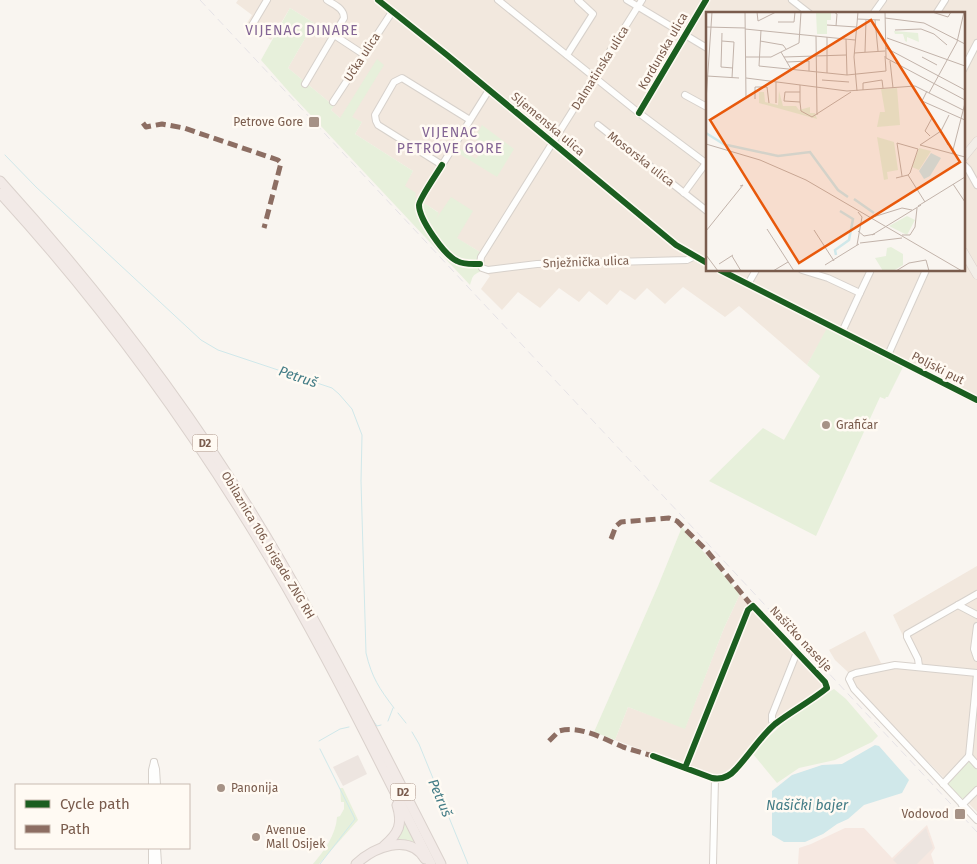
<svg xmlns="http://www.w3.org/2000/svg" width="977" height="864" font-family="'Fira Sans',sans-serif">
<rect width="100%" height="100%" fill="#f9f5f0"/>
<g fill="#f2e8de" fill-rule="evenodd">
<path d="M238 0H977V405L828 328 807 365 739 306 725 317 683 287 665 304 647 288 635 300 620 290 607 305 589 291 579 302 559 288 540 308 518 292 502 310 481 289 490 276 476 266 480 252 458 239 435 219 438 212 414 197 404 186 413 171 355 134 362 122 340 118 331 110 334 106 288 68 314 23 290 8 271 40 247 23 252 15 236 3ZM707 14H963V270H707Z"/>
<path d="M977 566V812L855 687 848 672 835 660 829 650 865 631 881 663H916L893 615Z"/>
<path d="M740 594 825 687 785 715 733 769 727 774 720 776 711 775 615 740 628 707 685 728 724 628Z"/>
</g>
<path fill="#f6e8e1" d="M927 825 935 848 931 854 934 864H798L799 848 811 844 845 828H864L892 858Z"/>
<g fill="#ede5e0">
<path d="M358 755 367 774 343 786 333 767Z"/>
<path d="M926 828 933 848 917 864H897L893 860Z"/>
</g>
<g fill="#e7f0db">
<path d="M290 8 314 23 288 68 334 106 331 110 340 118 377 59 384 65 352 117 362 122 355 134 413 171 405 186 416 193 415 197 439 213 436 219 451 197 473 211 457 238 480 252 476 266 481 271C471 276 473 277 470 285L290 93 261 60Z"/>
<path d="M482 125 514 149 497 177 458 153 461 149 476 159 485 145 470 136 473 132 477 134Z"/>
<path d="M827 328 903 367 888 397H886L885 399 880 397 816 536 709 481 763 428 784 440 820 376 807 365Z"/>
<path d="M682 527 740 594 724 628 685 729 628 707 615 740 594 732 658 586Z"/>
<path d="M834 689 846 699 878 736 872 742 835 760 799 768 777 783 753 754C779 724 800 709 834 689Z"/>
<path d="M966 759 977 768V788L965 798 961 799 948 786V782Z"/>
<path d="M340 788H343L358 820 319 864H313C324 851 336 835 337 817L340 816 344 809V802H341Z"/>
<path d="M401 813 422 850 394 840Z"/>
</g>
<path fill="#d0e8ea" d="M875 745 879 746 909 780 902 793 864 805 848 819 837 824 823 834 805 842H784L772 835V791L792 775 822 765 842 764Z"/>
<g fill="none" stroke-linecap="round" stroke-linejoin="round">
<g stroke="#d0e8ea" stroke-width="1">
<path d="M5 155 36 187 201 340 218 350 332 388 339 394 352 409 362 435 361 481 366 653C372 678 379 688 394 708"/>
<path d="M398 713 406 723"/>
<path d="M372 719 377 726 381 725"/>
<path d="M388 721 393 708"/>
<path d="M412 732 419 744 468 864"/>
<path d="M319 741 340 729 349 727"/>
<path d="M320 749 355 819 320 864"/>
</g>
<g stroke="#d7d1cb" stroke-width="8">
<g id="minor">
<path d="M378 0 447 55 676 245 707 263"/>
<path d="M498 0 639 113 707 164"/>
<path d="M627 0 707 48"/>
<path d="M792 0 810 14"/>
<path d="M873 14 883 0"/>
<path d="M936 14 945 0"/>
<path d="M251 27 267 0"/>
<path d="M334 35 363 54"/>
<path d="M567 55 593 14 578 0"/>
<path d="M963 70 977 43"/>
<path d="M305 84 344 18C344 8 334 5 327 0"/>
<path d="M685 95 707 107"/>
<path d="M333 102 392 12"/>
<path d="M639 113 706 0"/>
<path d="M470 120 402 78 394 82 375 115 376 121 378 125 442 165C458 140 473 115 489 90"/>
<path d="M598 125 707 211"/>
<path d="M963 164 968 169 977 185"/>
<path d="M442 165C438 172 419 199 419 205 419 219 444 255 457 261 464 265 473 264 480 264"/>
<path d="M684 193 706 163"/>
<path d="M480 264 481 257 642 0"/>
<path d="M480 264 482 268 488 270 537 264 687 260 695 256"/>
<path d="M720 270 977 400"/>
<path d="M802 270 828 278 860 293 842 332"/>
<path d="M748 284 756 270"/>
<path d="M860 293 870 272"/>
<path d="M888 355 926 270"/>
<path d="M958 605 977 615"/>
<path d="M977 626 974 649 977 658"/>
<path d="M919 666 918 659 907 637V634L977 594"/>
<path d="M977 673 895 665 856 673 851 675 849 679 854 689 977 820"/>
<path d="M774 725 772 721V715L797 652"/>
<path d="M653 756 712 778C722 780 730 776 736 769 750 754 760 737 775 724 792 711 811 701 827 688L825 682 753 606 748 610 685 768"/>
<path d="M969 756 977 674"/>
<path d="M969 756 977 765"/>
<path d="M154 762 156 769 157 785"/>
<path d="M943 784 969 756"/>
<path d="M152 785V770L154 762"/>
<path d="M962 805 977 790"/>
<path d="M152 848V864"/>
<path d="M157 848 158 864"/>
<path d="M713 864 715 779"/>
</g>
</g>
<g stroke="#dad1cc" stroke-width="9">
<g id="major">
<path d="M963 158 977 141"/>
<path d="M963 251 977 275"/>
</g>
</g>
<g stroke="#dad1cc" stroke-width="11">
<g id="highway">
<path d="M0 181C105 297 201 424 280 560 337 659 389 762 441 864"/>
<path d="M0 193C109 312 205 446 286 586 338 677 384 771 431 864"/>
<path d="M384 846C399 833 403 824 397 805"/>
<path d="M356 864C373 848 409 832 425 859"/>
</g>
</g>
<use href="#minor" stroke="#fefefd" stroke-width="6"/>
<use href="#major" stroke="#f3eee8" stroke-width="8"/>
<use href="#highway" stroke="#f2eae7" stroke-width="9"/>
<path stroke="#e6e3e7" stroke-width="1" stroke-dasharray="8 5" stroke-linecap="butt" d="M200 0 977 832"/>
<g stroke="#8d6e63" stroke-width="5" stroke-dasharray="10 5" stroke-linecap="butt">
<path d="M143 123 146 127 162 124 184 128 278 160 281 163 264 228"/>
<path d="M611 539 616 526 621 522 669 518 677 521 707 551 752 606"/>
<path d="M549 741 559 731C580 725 604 739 623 747 632 750 643 753 653 756"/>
</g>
<g stroke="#fffaf3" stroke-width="9">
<g id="cycleway">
<path d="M378 0 447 55 676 245 707 263"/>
<path d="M639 113 706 0"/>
<path d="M442 165C438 172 419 199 419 205 419 219 444 255 457 261 464 265 473 264 480 264"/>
<path d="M720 270 977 400"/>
<path d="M653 756 712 778C722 780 730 776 736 769 750 754 760 737 775 724 792 711 811 701 827 688L825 682 753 606 748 610 685 768"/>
</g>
</g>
<use href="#cycleway" stroke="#1b5e20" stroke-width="6"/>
</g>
<g fill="#a69286" stroke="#fffaf3" stroke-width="2">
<rect x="308" y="116" width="12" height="12" rx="2.5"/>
<circle cx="826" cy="425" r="5"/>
<circle cx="221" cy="788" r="5"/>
<rect x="954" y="808" width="12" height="12" rx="2.5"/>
<circle cx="256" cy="837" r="5"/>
</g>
<g text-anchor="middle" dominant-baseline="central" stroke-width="5" stroke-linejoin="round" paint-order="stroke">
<g fill="#fffaf3" stroke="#a28b7f" stroke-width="1">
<rect x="192.5" y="434.5" width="25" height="17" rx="4"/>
<rect x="390.5" y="783.5" width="25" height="17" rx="4"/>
</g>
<g font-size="11" font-weight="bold" fill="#7a5c4d">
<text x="205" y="443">D2</text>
<text x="403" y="792">D2</text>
</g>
<g font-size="12" fill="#7a5c4d" stroke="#fffaf3">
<text transform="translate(663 51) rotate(-60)">Kordunska ulica</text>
<text transform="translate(362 57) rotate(-57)">Učka ulica</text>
<text transform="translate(600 68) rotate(-58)">Dalmatinska ulica</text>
<text transform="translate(548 124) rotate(40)">Sljemenska ulica</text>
<text transform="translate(641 159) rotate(38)">Mosorska ulica</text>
<text transform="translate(586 262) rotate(-2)">Snježnička ulica</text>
<text transform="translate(938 368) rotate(27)">Poljski put</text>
<text transform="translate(268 545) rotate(59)">Obilaznica 106. brigade ZNG RH</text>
<text transform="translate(801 639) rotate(47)">Našičko naselje</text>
</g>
<g font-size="12" fill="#7a5c4d" stroke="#fffaf3" text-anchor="start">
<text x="303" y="122" text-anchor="end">Petrove Gore</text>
<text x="836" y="425">Grafičar</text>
<text x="231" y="788">Panonija</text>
<text x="949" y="814" text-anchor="end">Vodovod</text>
<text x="266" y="830">Avenue<tspan x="266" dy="14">Mall Osijek</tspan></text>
</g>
<g font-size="14" letter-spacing="1" fill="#846695" stroke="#fffaf3">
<text x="302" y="30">VIJENAC DINARE</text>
<text x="450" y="132">VIJENAC<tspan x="450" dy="16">PETROVE GORE</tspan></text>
</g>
<g font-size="14" font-style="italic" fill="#437c86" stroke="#fffaf3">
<text transform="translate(298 377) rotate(19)">Petruš</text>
<text transform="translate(440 798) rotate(67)">Petruš</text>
<text x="807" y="805">Našički bajer</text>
</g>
</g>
<g transform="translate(706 12)">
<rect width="259" height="259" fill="#f9f5f0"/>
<path d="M110 0 125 1V8H121V22H111ZM188 19 212 21 213 30 201 25V30L199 29 197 22H189ZM191 76 194 113 171 115 174 100H179L175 77ZM73 79 77 94H90L93 98 104 95V101H109L111 107 53 91V80H58L59 90 72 93ZM171 125 188 130 192 158 181 160 182 167 178 168ZM213 136 225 139 213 158 206 155ZM201 204 209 208 201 223 183 214ZM185 235 197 242V253L187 259H177L169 246 180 244 181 236Z" fill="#e7f0db"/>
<path d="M225 141 235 146 224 164 218 167 213 159Z" fill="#d0e8ea"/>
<path fill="none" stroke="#d0e8ea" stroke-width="2.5" d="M0 121 19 133M21 133 72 144 104 140 132 178 142 185M148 187 168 201M130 243 129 238 143 228 147 207 134 199"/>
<path fill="none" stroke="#c2b3aa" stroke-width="1" d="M39 0 40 86M51 0 52 9 70 0M128 0 131 2 130 14M179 0 180 46 259 88M226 0 242 5 245 0M179 6 218 11 259 32M151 7 174 8M169 8 172 39M72 10H88L89 0M121 13 150 15M0 15 39 16M39 17 149 28M55 18 53 54 141 63 180 59 179 44M189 18 215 17 228 22 241 33M16 21 15 55 27 56M110 24 111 103M121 25V61M181 26 259 54M140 27 141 63M16 29 28 30 26 66M54 29 77 33 80 37M180 36 259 78M75 40 85 57M159 40 160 8M148 41 179 39M40 45H65L93 31 95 0M78 45 140 43M216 45 231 53M184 49 187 76M81 50 103 49V59M1 64 33 66M40 66 141 79 209 74 257 98M116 68 143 70M94 73V90L78 89 79 80H94M157 78V71L176 68 177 76M151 79 148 45 152 0M221 79 216 89 259 108M223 81 251 30 258 0M49 87V75H61L63 91M0 89 6 0M94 90 95 99 106 105 145 80M70 91V70M243 103 235 119 214 133 259 145M235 119 242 133M224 124 219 119 226 106 229 109M0 132 54 148 100 168 256 259M246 142 259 91M202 163 219 190M190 166 202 163 204 161 212 137 191 131 196 164M247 172 259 190M212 194 259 165M167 205 196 196 206 198M61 217 88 259M108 218 128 249M0 219 37 173 34 174M152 219 158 224 169 222M166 223 215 193M196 223H204L209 215 211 196M154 231 196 226M151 233 156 205 152 200M0 243 12 259M26 244 35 259M13 252 27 243M119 253 153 232M67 259 82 250M190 259 203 251 220 248 223 259"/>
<path fill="#e8590c" fill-opacity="0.15" stroke="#e8590c" stroke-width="2.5" d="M165 8 254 150 93 251 4 108Z"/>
<rect width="259" height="259" fill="none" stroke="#7a5c4d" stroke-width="2.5"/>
</g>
<rect x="15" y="784" width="175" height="65" fill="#fffaf3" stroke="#cabbb1"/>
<rect x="25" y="800" width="25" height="8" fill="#1b5e20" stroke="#cabbb1"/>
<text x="60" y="809" font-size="15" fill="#7a5c4d">Cycle path</text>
<rect x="25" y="825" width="25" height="8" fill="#8d6e63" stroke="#cabbb1"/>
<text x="60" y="834" font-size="15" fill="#7a5c4d">Path</text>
</svg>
